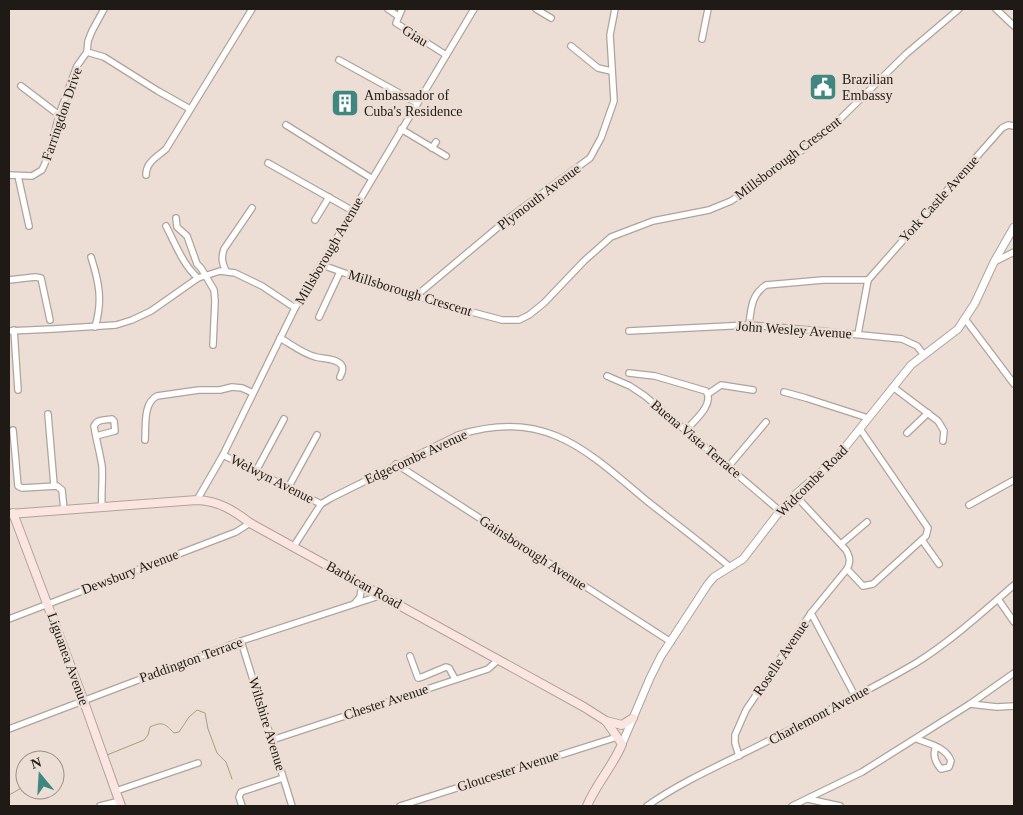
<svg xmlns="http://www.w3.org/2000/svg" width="1023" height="815" font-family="'Times New Roman',serif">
<rect width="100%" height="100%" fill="#ecded4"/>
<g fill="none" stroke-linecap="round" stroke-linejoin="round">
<g stroke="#a1a37a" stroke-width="1">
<path d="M107 755 144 740 148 735 150 727C163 721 165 724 174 733L179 732 189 717 197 710 205 713 208 729 217 753 226 762 232 779"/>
<path d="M9 795 25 786"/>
</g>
<g stroke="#b0a399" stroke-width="8">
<g id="minor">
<path d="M388 9 398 16"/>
<path d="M402 9 396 23 446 55"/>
<path d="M536 9 551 18"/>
<path d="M996 9 1014 26"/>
<path d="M702 39 708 9"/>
<path d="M571 46 598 68 611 71"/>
<path d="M87 52 104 57 158 91 190 109"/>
<path d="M339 60 417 103"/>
<path d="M21 86 59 115"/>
<path d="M286 125 371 178"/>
<path d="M401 129 446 156"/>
<path d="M432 148 436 142"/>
<path d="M268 163 353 211"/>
<path d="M9 175 32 176 42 170 50 152 59 115 77 66 87 52 88 41 92 31 104 9"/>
<path d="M146 175C146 162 157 157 166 149L252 9"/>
<path d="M18 176 29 226"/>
<path d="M176 218 177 227 187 236 197 264 201 268 214 290 215 301 213 345"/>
<path d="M315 220 329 197"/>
<path d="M166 226C175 243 183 265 198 278"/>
<path d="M91 257C99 282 103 301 95 327"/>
<path d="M994 262 1014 252"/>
<path d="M322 265 381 286 468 311 502 320H519L529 315 544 303 584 261 611 237 653 221 709 210 731 201 758 183 829 130 906 54 959 9"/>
<path d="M226 271C222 263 221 258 224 249L252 208"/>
<path d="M9 280 35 277 41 278 50 320"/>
<path d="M868 280 1002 128 1008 125 1014 126"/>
<path d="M416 296 509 218 590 158 601 138 614 101 610 35 615 9"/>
<path d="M319 317 340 272"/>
<path d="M965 319 1014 384"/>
<path d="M749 325C751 309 751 295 766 285L823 280H868"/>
<path d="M14 330 18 390"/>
<path d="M9 331 53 329 116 325 132 320 151 311 198 278 220 271 235 273 262 286 295 308"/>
<path d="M629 331 749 325 810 330 902 339 917 346 924 355"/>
<path d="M858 334 868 280"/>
<path d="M280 338C291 344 303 354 316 357 323 359 338 358 342 366 344 370 341 374 340 377"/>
<path d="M629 373 655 376 706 391C715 404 694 421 686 430"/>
<path d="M607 376 630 386 645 396 780 511"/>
<path d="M893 387 938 421 944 431 943 441"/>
<path d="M784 392 806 398 868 418"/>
<path d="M708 394 721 385 753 390"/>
<path d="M48 414 54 485"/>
<path d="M13 430 18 486 22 488 57 486 62 490 64 510"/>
<path d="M907 433 928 413"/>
<path d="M96 436 115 431 114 421 112 419C105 420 97 419 94 426 96 439 100 453 102 466 103 480 101 494 102 507"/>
<path d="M145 440C146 426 143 403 157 396L199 390H220L232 387 242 388 253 393"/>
<path d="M223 455 321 504"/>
<path d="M396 464 671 642"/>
<path d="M728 467 766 422"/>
<path d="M256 471 284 419"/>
<path d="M288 488 317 435"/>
<path d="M795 495 846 550C850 557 851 562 847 569L863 586 873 584 926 536 928 528 860 429"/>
<path d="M197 500 223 455 295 308 474 9"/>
<path d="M969 505 1014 480"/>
<path d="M922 540 939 564"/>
<path d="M841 544 867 522"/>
<path d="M294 546 321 504 331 498 458 435C545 408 585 449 647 501 675 523 703 544 730 567"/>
<path d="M998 599 1014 622"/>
<path d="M355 603 360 597 362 584"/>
<path d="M811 613 855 696"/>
<path d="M9 619 236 532 250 523"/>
<path d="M241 641 292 806"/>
<path d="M410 656 418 678 422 677 446 667 449 668 455 679"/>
<path d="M970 704 997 707 1014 706"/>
<path d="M9 729 241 641 382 595"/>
<path d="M917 739C929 744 946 747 951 761L949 767 941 769C935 762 932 755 936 747"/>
<path d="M272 740 488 669 498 660"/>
<path d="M739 756 735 743V735L746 710 811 613 847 569"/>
<path d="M116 791 198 763"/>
<path d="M808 799 840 806"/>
<path d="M100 806 120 801"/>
<path d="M242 806 239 797 241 792 283 778"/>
<path d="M400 806 617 737"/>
<path d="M647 806C682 781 725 763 764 743 815 717 867 692 916 663 951 641 983 612 1014 585"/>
<path d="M792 806 862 772 970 704 1014 673"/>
</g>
</g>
<g stroke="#b0a399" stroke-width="9">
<path id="tertiary" d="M622 744 650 678 661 656 708 584 714 577 743 559 780 511 795 495 834 461 911 365 958 329 975 303 994 262 1014 227"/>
</g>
<g stroke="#b0a399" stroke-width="10">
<g id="secondary">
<path d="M13 513 83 699 121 806"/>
<path d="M9 514 197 500C219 501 233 510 250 523L584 707 606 721 622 744C613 766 596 784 587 806"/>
<path d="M606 721 622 725 633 718"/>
</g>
</g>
<use href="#minor" stroke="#fff" stroke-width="5.5"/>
<use href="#tertiary" stroke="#fff" stroke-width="7"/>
<use href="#secondary" stroke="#fbe5e0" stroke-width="8"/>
</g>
<defs>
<g id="civic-square" transform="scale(1.4375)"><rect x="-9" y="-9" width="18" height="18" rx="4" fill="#408781" stroke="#ecded4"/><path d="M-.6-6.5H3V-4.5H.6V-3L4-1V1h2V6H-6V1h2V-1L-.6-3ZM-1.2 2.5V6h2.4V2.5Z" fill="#fff"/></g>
<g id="building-square" transform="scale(1.4375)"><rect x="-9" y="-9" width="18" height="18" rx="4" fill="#408781" stroke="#ecded4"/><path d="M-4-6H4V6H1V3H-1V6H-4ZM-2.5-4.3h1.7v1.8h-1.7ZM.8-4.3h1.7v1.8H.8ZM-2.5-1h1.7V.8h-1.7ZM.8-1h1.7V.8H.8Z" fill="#fff"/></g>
</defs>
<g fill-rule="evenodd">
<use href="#civic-square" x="823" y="87"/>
<use href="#building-square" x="345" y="103"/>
</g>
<g text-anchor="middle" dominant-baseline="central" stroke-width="5" stroke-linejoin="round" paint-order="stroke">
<g font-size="14" fill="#1f1a16" stroke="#ecded4">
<text transform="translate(415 36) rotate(32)">Giau</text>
<text transform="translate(62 114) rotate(-71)">Farringdon Drive</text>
<text transform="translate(788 158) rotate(-37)">Millsborough Crescent</text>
<text transform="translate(539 197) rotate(-37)">Plymouth Avenue</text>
<text transform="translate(939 199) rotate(-48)">York Castle Avenue</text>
<text transform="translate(329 251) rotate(-60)">Millsborough Avenue</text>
<text transform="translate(410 293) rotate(17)">Millsborough Crescent</text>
<text transform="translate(794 330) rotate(4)">John Wesley Avenue</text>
<text transform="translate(696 439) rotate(40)">Buena Vista Terrace</text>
<text transform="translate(416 457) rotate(-25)">Edgecombe Avenue</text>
<text transform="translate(272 479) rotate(27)">Welwyn Avenue</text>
<text transform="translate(812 481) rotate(-45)">Widcombe Road</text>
<text transform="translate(533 553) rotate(33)">Gainsborough Avenue</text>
<text transform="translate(130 572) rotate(-21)">Dewsbury Avenue</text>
<text transform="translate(364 585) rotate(29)">Barbican Road</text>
<text transform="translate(781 658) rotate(-56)">Roselle Avenue</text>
<text transform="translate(68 659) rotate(70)">Liguanea Avenue</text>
<text transform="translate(191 660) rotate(-20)">Paddington Terrace</text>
<text transform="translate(386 702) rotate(-18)">Chester Avenue</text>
<text transform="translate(819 715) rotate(-28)">Charlemont Avenue</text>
<text transform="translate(267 724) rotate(73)">Wiltshire Avenue</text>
<text transform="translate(508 771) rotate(-18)">Gloucester Avenue</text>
</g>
<g font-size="14" fill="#1f1a16" stroke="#ecded4" text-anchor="start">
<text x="842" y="79">Brazilian<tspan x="842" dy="16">Embassy</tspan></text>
<text x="364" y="95">Ambassador of<tspan x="364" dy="16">Cuba's Residence</tspan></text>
</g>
</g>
<rect width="1023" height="815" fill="none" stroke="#1f1a16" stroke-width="20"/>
<g transform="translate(40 775) rotate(342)"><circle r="24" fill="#ecded4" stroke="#9a9088"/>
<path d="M0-4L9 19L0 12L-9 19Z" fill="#408781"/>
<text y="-8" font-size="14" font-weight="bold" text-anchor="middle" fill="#1f1a16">N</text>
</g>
</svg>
